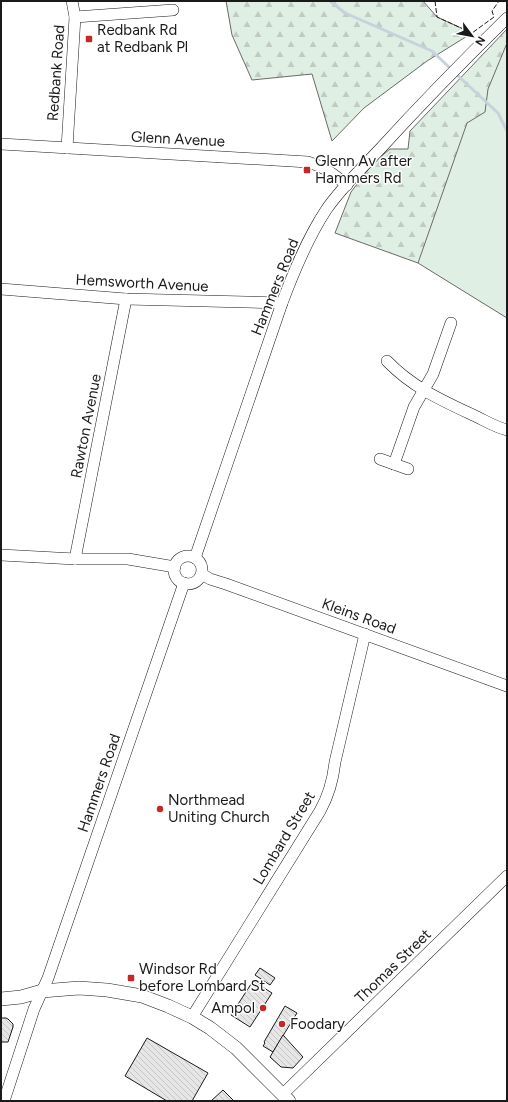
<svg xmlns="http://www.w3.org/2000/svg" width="508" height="1102" font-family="Figtree,sans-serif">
<defs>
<pattern id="forest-firs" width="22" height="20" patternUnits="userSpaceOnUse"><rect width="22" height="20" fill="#e0efe3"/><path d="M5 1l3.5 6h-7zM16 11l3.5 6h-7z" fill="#c0ccc2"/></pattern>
<pattern id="building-back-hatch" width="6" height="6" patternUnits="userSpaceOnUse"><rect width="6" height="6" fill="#e6e6e6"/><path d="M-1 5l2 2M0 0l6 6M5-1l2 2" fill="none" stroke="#c5c5c5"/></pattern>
</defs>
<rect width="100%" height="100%" fill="#fff"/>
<g fill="url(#forest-firs)" stroke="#6a6a6a">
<path d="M226 1H423L437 17 472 33 427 61 364 108 332 141 312 74 252 80 232 35Z"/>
<path d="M507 29V301L437 246 418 263 335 233 351 192 374 162 390 149H408L410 131Z"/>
</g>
<path fill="#e0efe3" stroke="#6a6a6a" d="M507 43V318L418 263 467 123 485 112 488 89Z"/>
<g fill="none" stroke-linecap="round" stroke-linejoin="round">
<g stroke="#c6d2dc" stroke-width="3">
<path d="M330 1 345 13 432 51 451 69"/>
<path d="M455 73 498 113 507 131"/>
</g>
</g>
<g fill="url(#building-back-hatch)" stroke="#1a1a1a">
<path d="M260 968 275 978 270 985 255 975Z"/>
<path d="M253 981 272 993 250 1027 231 1015Z"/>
<path d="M285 1006 297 1013 273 1052 263 1046 265 1043 264 1042Z"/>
<path d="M1 1018H6L8 1019 13 1024V1027L8 1042H1Z"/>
<path d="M283 1035 303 1057 293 1068 281 1067 270 1057Z"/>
<path d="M147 1038 208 1073 192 1101H167L125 1076Z"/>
<path d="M223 1090 234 1101H211Z"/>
</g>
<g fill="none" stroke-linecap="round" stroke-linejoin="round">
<g stroke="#1a1a1a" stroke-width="12">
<g id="minor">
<path d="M75 17 173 10"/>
<path d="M1 144 308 162C325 167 333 174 347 185"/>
<path d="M67 148 75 17 72 1"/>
<path d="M1 289 126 299 282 303"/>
<path d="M387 361C412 387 441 400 473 415 484 420 495 427 507 430"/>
<path d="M380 459 408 469"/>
<path d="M394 464 414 407 433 374 451 323"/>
<path d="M1 555 75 559H128L175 567"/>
<circle cx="188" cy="570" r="14"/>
<path d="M195 558 282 303C294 271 307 239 326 210 341 188 362 168 380 149 421 104 464 60 507 18"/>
<path d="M75 559 126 299"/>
<path d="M202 574 210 579 226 584 507 686"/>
<path d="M192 1017 320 811C329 795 333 780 335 762L365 634"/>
<path d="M283 1094 507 876"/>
<path d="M4 1101 34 1009 48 978 184 583"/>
</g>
</g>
<g stroke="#1a1a1a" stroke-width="14">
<path id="major" d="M1 999 21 997 42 991 79 988 107 990 142 996 168 1006 192 1017 210 1028 236 1048 289 1101"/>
</g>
<use href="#minor" stroke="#fff" stroke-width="11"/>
<use href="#major" stroke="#fff" stroke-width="13"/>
<path stroke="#1a1a1a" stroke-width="1" stroke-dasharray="5 2" stroke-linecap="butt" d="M435 1 437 17 472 33 494 17 492 11 499 1"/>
</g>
<g fill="#c62828" stroke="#fff" stroke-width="1.5">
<rect x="85" y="35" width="8" height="8" rx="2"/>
<rect x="303" y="166" width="8" height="8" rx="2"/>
<circle cx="160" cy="809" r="4"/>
<rect x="127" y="974" width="8" height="8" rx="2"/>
<circle cx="263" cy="1008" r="4"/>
<circle cx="282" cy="1024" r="4"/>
</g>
<g text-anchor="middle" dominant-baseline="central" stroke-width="3" stroke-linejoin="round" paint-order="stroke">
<g font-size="15" fill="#1a1a1a" stroke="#fff" text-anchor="start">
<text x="97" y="30">Redbank Rd<tspan x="97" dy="17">at Redbank Pl</tspan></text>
<text x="315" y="161">Glenn Av after<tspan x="315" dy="17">Hammers Rd</tspan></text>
<text x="168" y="800">Northmead<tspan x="168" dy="17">Uniting Church</tspan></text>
<text x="139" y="969">Windsor Rd<tspan x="139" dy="17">before Lombard St</tspan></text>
<text x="255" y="1008" text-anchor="end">Ampol</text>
<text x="290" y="1024">Foodary</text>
</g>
<g font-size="15" fill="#1a1a1a" stroke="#fff">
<text transform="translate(56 73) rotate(-86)">Redbank Road</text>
<text transform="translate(178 139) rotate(3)">Glenn Avenue</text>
<text transform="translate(142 283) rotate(3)">Hemsworth Avenue</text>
<text transform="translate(275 287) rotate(-68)">Hammers Road</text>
<text transform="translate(86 426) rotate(-79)">Rawton Avenue</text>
<text transform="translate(359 616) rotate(20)">Kleins Road</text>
<text transform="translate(99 783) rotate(-71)">Hammers Road</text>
<text transform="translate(284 838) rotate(-59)">Lombard Street</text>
<text transform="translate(393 966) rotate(-44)">Thomas Street</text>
</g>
</g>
<rect width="508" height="1102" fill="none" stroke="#1a1a1a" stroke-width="4"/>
<g transform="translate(472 36) rotate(122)" stroke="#ffffff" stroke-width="3" paint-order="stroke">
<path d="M0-3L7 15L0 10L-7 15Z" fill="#1a1a1a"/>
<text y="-6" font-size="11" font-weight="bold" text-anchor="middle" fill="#1a1a1a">N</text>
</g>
</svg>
